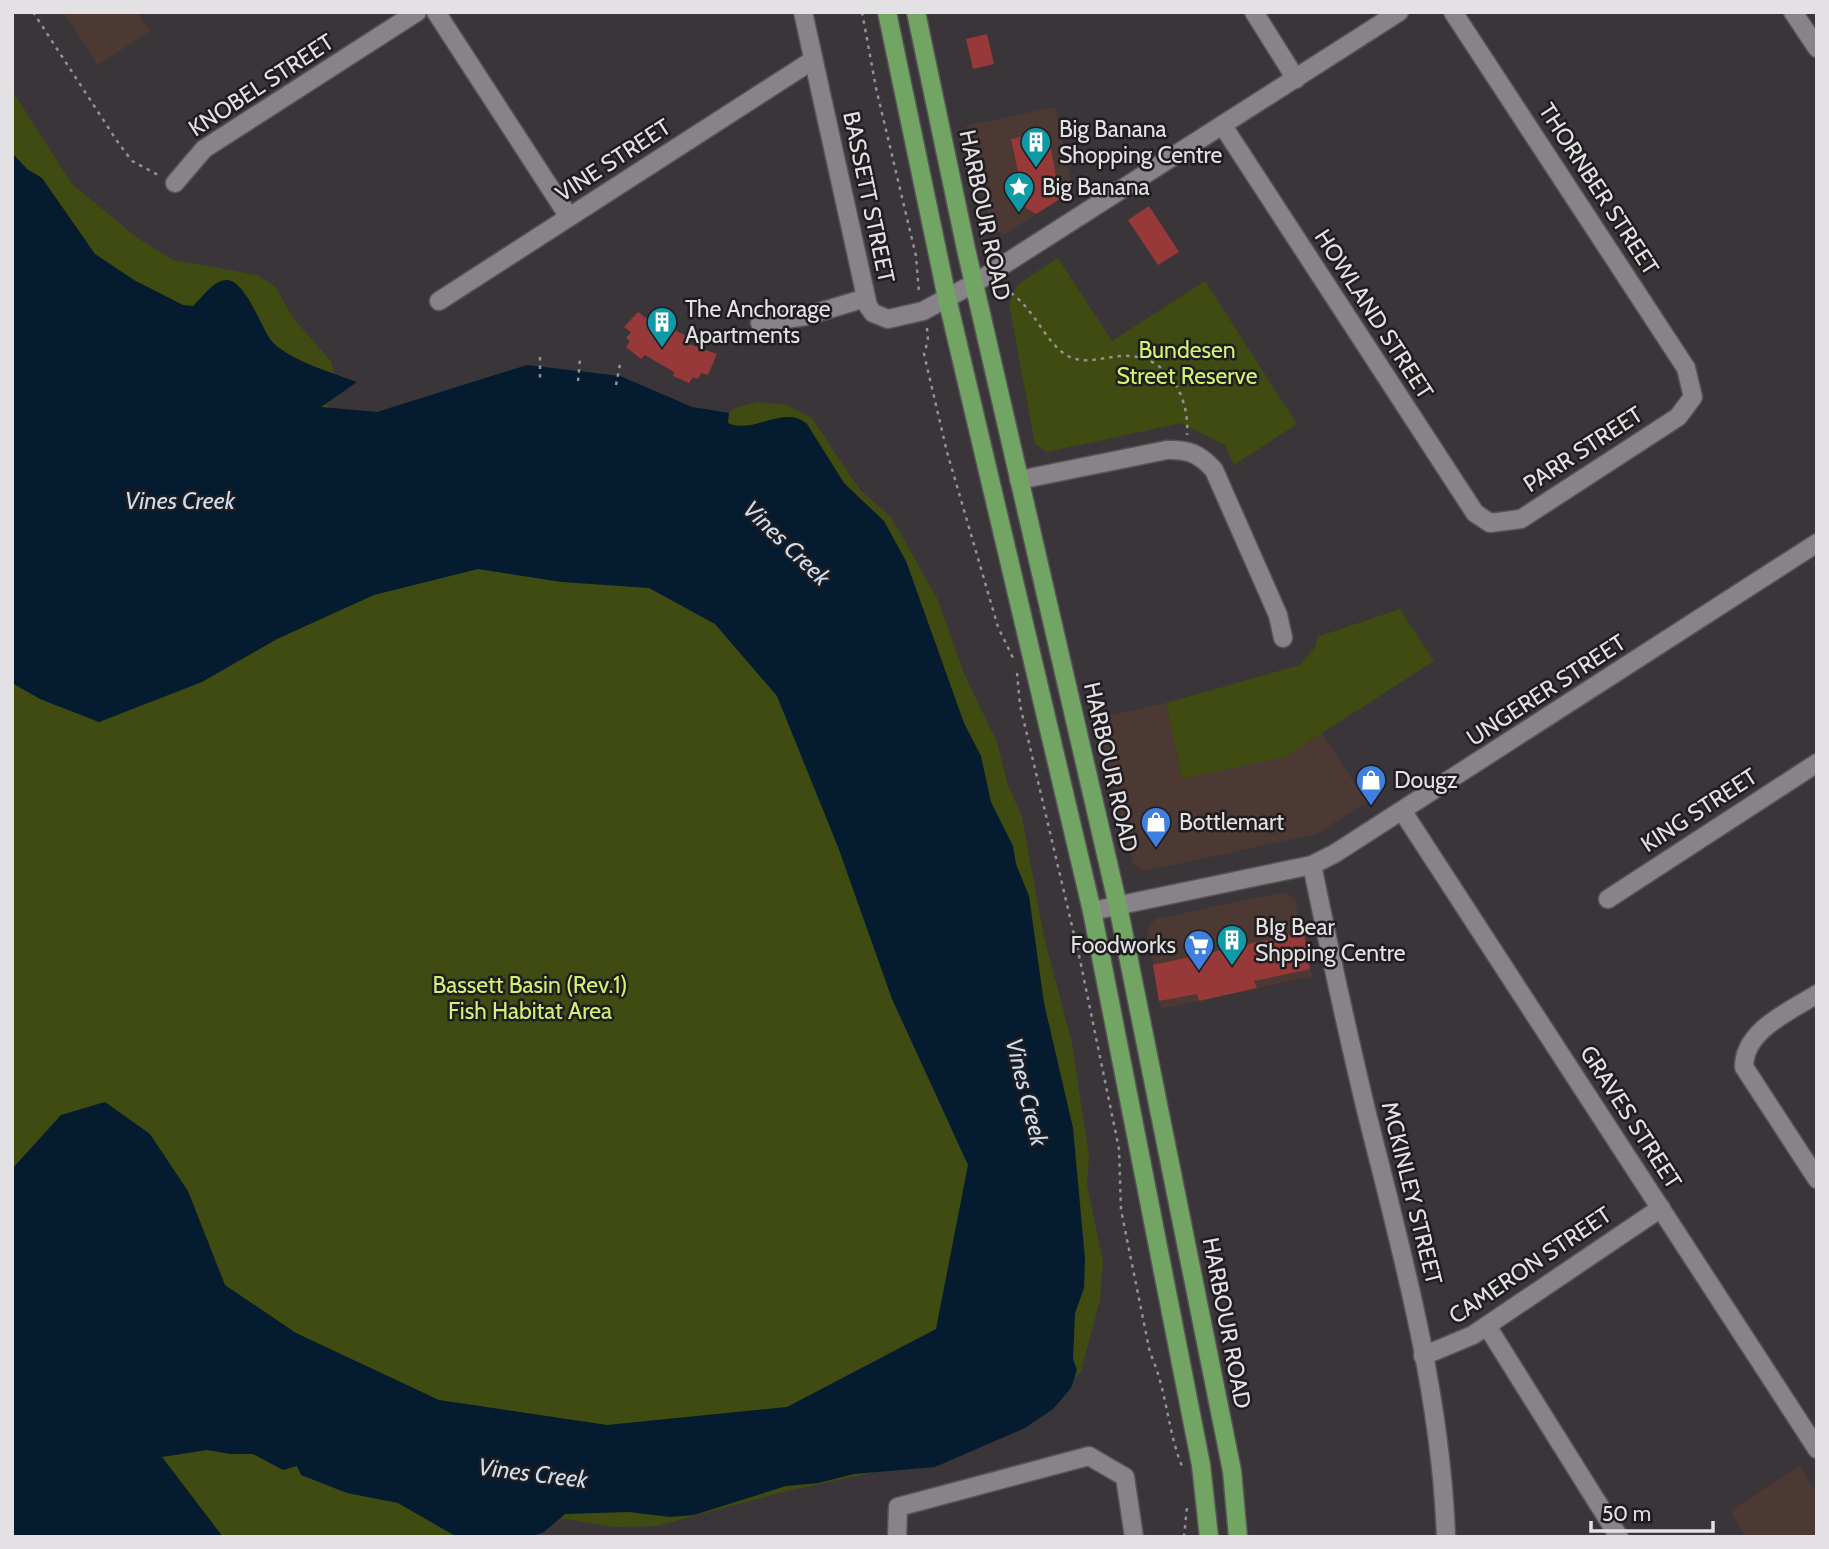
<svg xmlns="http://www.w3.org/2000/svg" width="1829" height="1549" font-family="Cabin,sans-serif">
<rect width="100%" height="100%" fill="#393539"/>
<g fill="#4d3933">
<path d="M63 12H137L150 31 98 65Z"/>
<path d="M1055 107 1073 190 1004 235 991 229 966 126Z"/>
<path d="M1166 703 1182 779 1285 757 1322 733 1367 802 1317 834 1145 871 1133 864 1097 718Z"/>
<path d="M1284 892 1295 899 1312 976 1161 1009 1147 931 1155 919Z"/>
<path d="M1799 1466 1817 1494V1537H1747L1730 1511Z"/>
</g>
<g fill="#3f4b11">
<path d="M12 90 72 184 139 239 173 260 257 275 275 286 293 318 331 361 339 394 326 403 363 460 690 439 738 407 759 402 786 405 812 418 859 489 891 517 937 598 965 676 997 742 1008 785 1022 817 1044 937 1072 1043 1089 1156 1087 1185 1103 1262 1100 1300 1081 1371 1054 1399 884 1470 783 1492 657 1526 615 1527 534 1514 527 1537H12Z"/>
<path d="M1058 258 1112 341 1205 281 1297 424 1234 465 1225 445 1181 423 1047 452 1035 444 1009 304 1017 285Z"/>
<path d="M1400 609 1434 661 1285 757 1182 779 1166 703 1300 665 1316 646 1317 637Z"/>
</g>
<path fill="#041b30" d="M12 153 27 169 42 178 95 254 134 280 183 305 193 306C202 298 213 280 227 280 245 281 260 324 270 339 285 359 333 373 357 382L321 407 377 412 527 365 620 376 692 407 729 413 728 423C753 435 784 404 807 424L844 483 884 521 906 561 964 723 981 756 991 802 1013 846 1016 864 1029 896 1044 1003 1073 1128 1085 1259 1084 1288 1075 1313 1073 1359 1077 1370 1071 1388 1053 1409 1025 1428 935 1467 854 1474 818 1483 786 1486 694 1515 670 1517 629 1512 565 1514 544 1532 531 1537H457L398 1503 347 1493 301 1475 297 1466 283 1470 253 1454H231L207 1450 162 1457 223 1537H12V1169L61 1115 105 1102 150 1134 188 1191 225 1285 296 1333 439 1400 607 1425 787 1407 936 1329 968 1165 892 999 838 847 777 696 715 624 649 588 562 582 478 569 374 595 277 639 202 682 99 722 40 699 12 683Z"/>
<g fill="#983939">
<path d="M987 34 994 64 973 69 966 39Z"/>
<path d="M1048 132 1060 199 1036 214 1026 208 1011 139Z"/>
<path d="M1149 206 1179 252 1158 265 1128 220Z"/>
<path d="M638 312 665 332 668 327 689 337 686 343 717 354 708 375 701 373 698 379 693 377 689 383 673 376 674 372 645 355 641 359 626 347 630 341 626 338 631 332 624 327Z"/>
<path d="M1304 932 1310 969 1254 981 1257 988 1199 1001 1197 994 1159 1001 1153 965Z"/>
</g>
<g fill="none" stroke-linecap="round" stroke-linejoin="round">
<g stroke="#575457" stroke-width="21">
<g id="minor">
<path d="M436 12 569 217"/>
<path d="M803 12 868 306 873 313 888 319 923 311 975 283 1399 12"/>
<path d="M1254 12 1296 79"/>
<path d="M1793 12 1817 48"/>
<path d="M1223 126 1475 513 1490 523 1521 519 1678 417 1693 397 1686 368 1453 12"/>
<path d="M175 183 204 149 417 12"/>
<path d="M439 301 813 60"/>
<path d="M760 323 806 316 866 298"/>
<path d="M1019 480 1167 450C1188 449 1200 454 1214 470L1278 615 1283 638"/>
<path d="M1403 812 1817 1449"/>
<path d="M1312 865C1329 948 1347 1031 1367 1114 1402 1252 1441 1394 1446 1537"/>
<path d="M1608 899 1817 763"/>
<path d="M1092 911 1312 865 1334 854 1817 543"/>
<path d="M1817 994C1789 1012 1744 1030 1744 1067L1817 1179"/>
<path d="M1487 1326 1619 1537"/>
<path d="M1423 1356 1473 1335 1661 1208"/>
<path d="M897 1537 898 1507 1089 1456 1125 1477 1134 1537"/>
</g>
</g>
<g stroke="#575457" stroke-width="21">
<g id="major">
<path d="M887 12 947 298 1092 911 1201 1465 1209 1537"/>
<path d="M916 12 966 249 1118 906 1232 1471 1238 1537"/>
</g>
</g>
<g stroke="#939193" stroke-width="2.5" stroke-dasharray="3.5 5" stroke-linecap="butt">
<path d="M33 12 117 141 132 161 160 176"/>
<path d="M862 12 876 88 916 256 919 293"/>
<path d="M1011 293C1036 311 1046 344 1068 356 1086 365 1103 357 1121 356 1166 353 1190 395 1187 435"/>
<path d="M927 328 928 340 924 354 947 452 998 627 1014 660"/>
<path d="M540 357V378"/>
<path d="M578 381 580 359"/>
<path d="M616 385 620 364"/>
<path d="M1017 673 1020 705 1080 960 1119 1149 1121 1210 1150 1353C1167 1389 1167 1430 1182 1466"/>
<path d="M1184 1537 1187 1507"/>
</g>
<use href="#minor" stroke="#888388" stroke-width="18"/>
<use href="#major" stroke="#72a563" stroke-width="18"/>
</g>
<defs>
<g id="building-pin" transform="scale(1.575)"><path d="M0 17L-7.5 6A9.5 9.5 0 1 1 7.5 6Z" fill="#0f9aa8" stroke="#1f1d1f"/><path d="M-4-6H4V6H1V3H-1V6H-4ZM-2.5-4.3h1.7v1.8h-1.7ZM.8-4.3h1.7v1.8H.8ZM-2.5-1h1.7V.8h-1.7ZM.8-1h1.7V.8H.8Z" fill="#fff"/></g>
<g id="sight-pin" transform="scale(1.575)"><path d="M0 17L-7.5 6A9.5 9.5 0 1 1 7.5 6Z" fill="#0f9aa8" stroke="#1f1d1f"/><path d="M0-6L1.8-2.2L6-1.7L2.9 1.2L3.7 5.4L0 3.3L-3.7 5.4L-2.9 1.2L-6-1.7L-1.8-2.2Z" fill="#fff"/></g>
<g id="shop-pin" transform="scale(1.575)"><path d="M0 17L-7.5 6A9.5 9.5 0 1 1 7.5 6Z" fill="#3f7fe0" stroke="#1f1d1f"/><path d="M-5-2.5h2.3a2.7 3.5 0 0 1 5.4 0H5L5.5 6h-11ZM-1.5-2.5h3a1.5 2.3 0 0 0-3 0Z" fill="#fff"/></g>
<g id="supermarket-pin" transform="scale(1.575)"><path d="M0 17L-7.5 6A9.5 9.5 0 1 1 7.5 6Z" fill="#3f7fe0" stroke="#1f1d1f"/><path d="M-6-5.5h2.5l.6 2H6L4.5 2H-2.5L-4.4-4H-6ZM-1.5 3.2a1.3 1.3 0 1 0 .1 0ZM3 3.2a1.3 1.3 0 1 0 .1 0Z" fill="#fff"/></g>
</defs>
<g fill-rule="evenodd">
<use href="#building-pin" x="1036" y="142"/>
<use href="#sight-pin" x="1019" y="187"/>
<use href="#building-pin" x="662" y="322"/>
<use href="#shop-pin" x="1371" y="780"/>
<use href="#shop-pin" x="1156" y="822"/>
<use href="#building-pin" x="1232" y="940"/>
<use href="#supermarket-pin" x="1199" y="945"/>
</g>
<g text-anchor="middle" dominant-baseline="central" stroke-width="5" stroke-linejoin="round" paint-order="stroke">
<g font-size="23" fill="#e3e1e3" stroke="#1f1d1f">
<text transform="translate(261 85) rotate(-33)">KNOBEL STREET</text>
<text transform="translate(613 160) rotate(-33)">VINE STREET</text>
<text transform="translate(1599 189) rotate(57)">THORNBER STREET</text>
<text transform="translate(869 197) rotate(78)">BASSETT STREET</text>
<text transform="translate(985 215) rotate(78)">HARBOUR ROAD</text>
<text transform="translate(1374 314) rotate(57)">HOWLAND STREET</text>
<text transform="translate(1583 449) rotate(-33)">PARR STREET</text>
<text transform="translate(1546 690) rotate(-33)">UNGERER STREET</text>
<text transform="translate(1111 767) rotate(77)">HARBOUR ROAD</text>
<text transform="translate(1699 810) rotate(-33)">KING STREET</text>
<text transform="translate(1631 1117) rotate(57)">GRAVES STREET</text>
<text transform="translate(1412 1193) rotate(76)">MCKINLEY STREET</text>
<text transform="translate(1530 1265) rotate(-34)">CAMERON STREET</text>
<text transform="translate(1227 1323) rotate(79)">HARBOUR ROAD</text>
</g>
<g font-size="23" fill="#e3e1e3" stroke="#1f1d1f" text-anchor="start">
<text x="1059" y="129">Big Banana<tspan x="1059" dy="26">Shopping Centre</tspan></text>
<text x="1042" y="187">Big Banana</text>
<text x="685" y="309">The Anchorage<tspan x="685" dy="26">Apartments</tspan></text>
<text x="1394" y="780">Dougz</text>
<text x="1179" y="822">Bottlemart</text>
<text x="1255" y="927">BIg Bear<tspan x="1255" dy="26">Shpping Centre</tspan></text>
<text x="1176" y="945" text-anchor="end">Foodworks</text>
</g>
<g font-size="23" fill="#d3f271" stroke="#1f1d1f">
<text x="1187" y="350">Bundesen<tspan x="1187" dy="26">Street Reserve</tspan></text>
<text x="530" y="985">Bassett Basin (Rev.1)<tspan x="530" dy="26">Fish Habitat Area</tspan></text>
</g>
<g font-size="24" font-style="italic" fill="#cbddef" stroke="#1f1d1f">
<text x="180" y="500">Vines Creek</text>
<text transform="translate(787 543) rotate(44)">Vines Creek</text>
<text transform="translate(1027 1092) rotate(76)">Vines Creek</text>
<text transform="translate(533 1473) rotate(7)">Vines Creek</text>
</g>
</g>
<rect width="1829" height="1549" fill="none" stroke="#e3e1e3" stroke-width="28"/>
<path d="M1591 1521v10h122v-10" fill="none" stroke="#e3e1e3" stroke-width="3.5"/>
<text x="1602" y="1521" font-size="21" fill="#e3e1e3" stroke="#1f1d1f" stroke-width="5" paint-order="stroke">50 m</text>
</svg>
